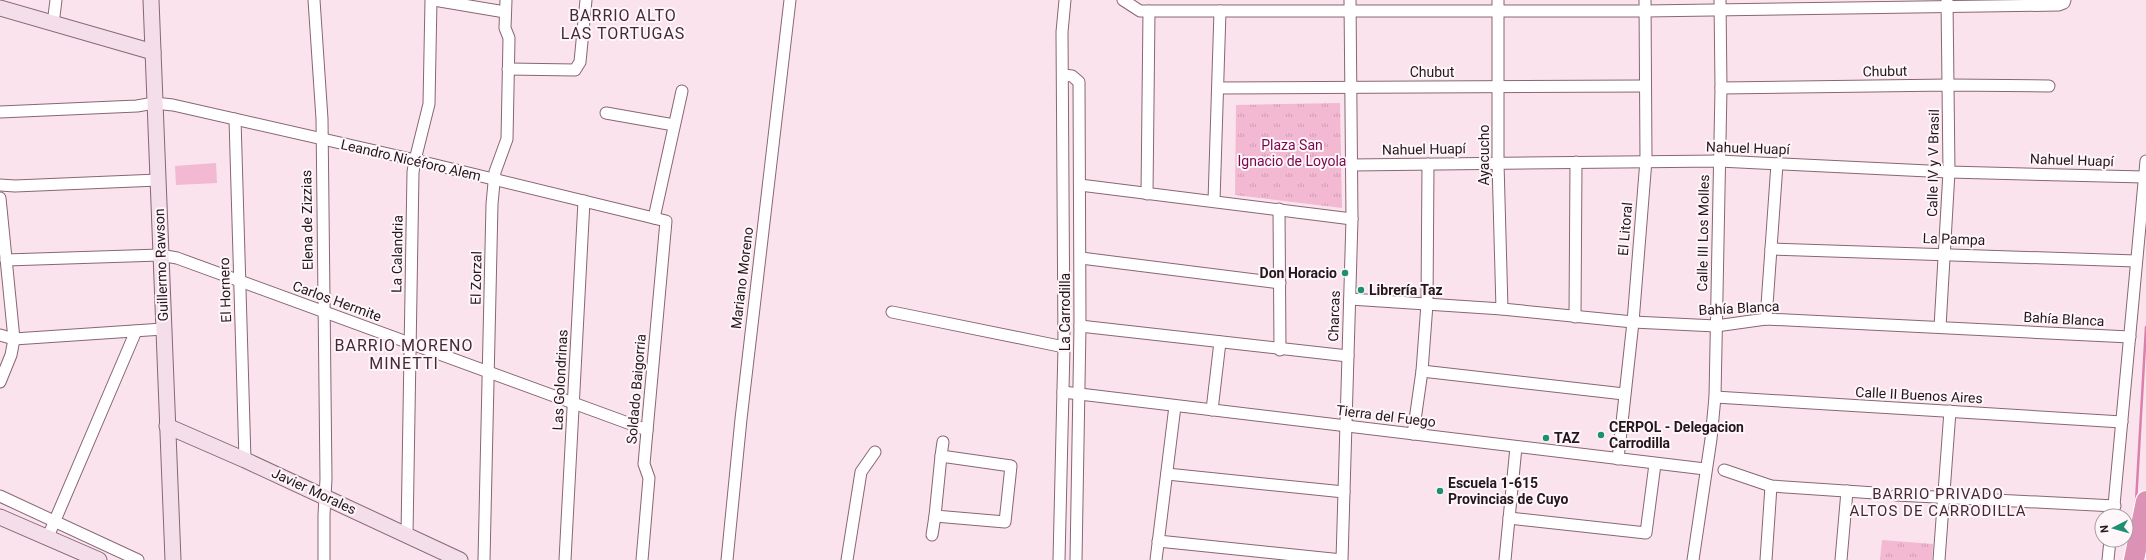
<svg xmlns="http://www.w3.org/2000/svg" width="2146" height="560" font-family="Roboto,sans-serif">
<defs>
<pattern id="park-tufts" width="24" height="20" patternUnits="userSpaceOnUse"><rect width="24" height="20" fill="#f3b8d2"/><path d="M3 7l-1-3M5 7V3M7 7l1-3M15 17l-1-3M17 17v-4M19 17l1-3" fill="none" stroke="#d09db4"/></pattern>
</defs>
<rect width="100%" height="100%" fill="#fbe3ed"/>
<g fill="url(#park-tufts)">
<path d="M1340 103 1342 208 1235 195 1236 105Z"/>
<path d="M1882 540 1933 544 1932 560H1880Z"/>
</g>
<path fill="#f3b8d2" d="M216 163 217 183 176 185 175 166Z"/>
<g fill="none" stroke-linecap="round" stroke-linejoin="round">
<path stroke="#db7fac" stroke-width="2.5" d="M2136 502 2146 327"/>
<g stroke="#886675" stroke-width="13">
<g id="street">
<path d="M314 0 322 119 326 479 324 515V560"/>
<path d="M434 0 505 12"/>
<path d="M1123 0 1140 11H1645L2059 5 2064 3 2065 0"/>
<path d="M1498 0V163L1502 309"/>
<path d="M53 24 56 0"/>
<path d="M508 69 575 70 580 62 586 0"/>
<path d="M1063 75 1072 76 1079 82 1080 326 1076 560"/>
<path d="M1219 88 1644 86"/>
<path d="M1721 88 1949 85 2049 86"/>
<path d="M0 112 137 106 154 103 173 105 415 160 666 221 644 464 649 478 642 560"/>
<path d="M606 113 674 125"/>
<path d="M235 119 245 460"/>
<path d="M1351 165 1719 161 1949 172 2144 177"/>
<path d="M0 185 15 186 158 180"/>
<path d="M1080 185 1352 219"/>
<path d="M1147 194 1149 11"/>
<path d="M0 198 14 339 11 355 0 382"/>
<path d="M1214 201 1220 11"/>
<path d="M1279 209 1280 350"/>
<path d="M654 218 682 91"/>
<path d="M1771 249 2136 261"/>
<path d="M1081 258 1280 283"/>
<path d="M6 260 160 255 177 258 647 430"/>
<path d="M1350 299 1502 309 1633 322 1716 326 1766 319 2130 337"/>
<path d="M892 312 1064 347"/>
<path d="M1575 317 1576 162"/>
<path d="M1766 319 1777 164"/>
<path d="M1080 326 1348 356"/>
<path d="M1940 327 1949 172 1947 1"/>
<path d="M0 335 14 339 163 329"/>
<path d="M1422 371 1624 394"/>
<path d="M1063 392 1705 469"/>
<path d="M1715 397 2122 422"/>
<path d="M1212 410 1220 342"/>
<path d="M1413 434 1422 371 1427 304 1428 164"/>
<path d="M941 456 1011 466 1005 522 935 516Z"/>
<path d="M941 456 943 442"/>
<path d="M1618 459 1633 322 1646 160 1645 0"/>
<path d="M1724 470 1771 486 1875 493"/>
<path d="M1167 474 1344 492"/>
<path d="M1896 495 2115 506"/>
<path d="M0 496 138 560"/>
<path d="M2113 516 2146 161"/>
<path d="M1509 518 1646 533 1655 464"/>
<path d="M407 534 413 172 415 160 429 104 431 0"/>
<path d="M932 535 935 516"/>
<path d="M47 539 136 331"/>
<path d="M1158 541 1342 560 1352 219 1350 0"/>
<path d="M484 560 492 204 495 172 507 139 509 38 505 28 506 0"/>
<path d="M565 560 584 201"/>
<path d="M727 560 741 419 790 0"/>
<path d="M847 560 861 472 875 452"/>
<path d="M1059 560 1064 347 1062 32 1065 0"/>
<path d="M1156 560 1175 406"/>
<path d="M1505 560 1516 447"/>
<path d="M1693 560 1711 439 1715 397 1721 88 1720 0"/>
<path d="M1766 560 1771 486"/>
<path d="M1841 560 1847 491"/>
<path d="M1939 560 1950 411"/>
<path d="M2108 560 2110 540"/>
</g>
</g>
<g stroke="#886675" stroke-width="17">
<g id="secondary">
<path d="M151 0 173 560"/>
<path d="M0 8 153 52"/>
<path d="M167 426 245 460 460 560"/>
<path d="M0 517 99 560"/>
</g>
</g>
<g stroke="#fff" stroke-width="22">
<path id="highway" d="M2134 560 2146 501"/>
</g>
<use href="#street" stroke="#fff" stroke-width="11"/>
<use href="#secondary" stroke="#f4dee9" stroke-width="15"/>
<use href="#highway" stroke="#dc92b5" stroke-width="20"/>
</g>
<g fill="#1d9072" stroke="#fef6f9" stroke-width="1.5">
<circle cx="1345" cy="273" r="4"/>
<circle cx="1361" cy="290" r="4"/>
<circle cx="1601" cy="435" r="4"/>
<circle cx="1546" cy="438" r="4"/>
<circle cx="1440" cy="491" r="4"/>
</g>
<g text-anchor="middle" dominant-baseline="central" stroke-width="4" stroke-linejoin="round" paint-order="stroke">
<g font-size="14" fill="#23161c" stroke="#fef6f9">
<text transform="translate(1885 71) rotate(-1)">Chubut</text>
<text x="1432" y="72">Chubut</text>
<text transform="translate(1748 148) rotate(2)">Nahuel Huapí</text>
<text transform="translate(1424 149) rotate(-1)">Nahuel Huapí</text>
<text transform="translate(1484 155) rotate(-90)">Ayacucho</text>
<text transform="translate(411 160) rotate(13)">Leandro Nicéforo Alem</text>
<text transform="translate(2072 160) rotate(2)">Nahuel Huapí</text>
<text transform="translate(1933 163) rotate(-89)">Calle IV y V Brasil</text>
<text transform="translate(307 220) rotate(-91)">Elena de Zizzias</text>
<text transform="translate(1625 229) rotate(-85)">El Litoral</text>
<text transform="translate(1703 233) rotate(-89)">Calle III Los Molles</text>
<text transform="translate(1954 239) rotate(2)">La Pampa</text>
<text transform="translate(397 254) rotate(-89)">La Calandria</text>
<text transform="translate(161 265) rotate(-92)">Guillermo Rawson</text>
<text transform="translate(476 278) rotate(-89)">El Zorzal</text>
<text transform="translate(742 278) rotate(-83)">Mariano Moreno</text>
<text transform="translate(225 290) rotate(-92)">El Hornero</text>
<text transform="translate(337 301) rotate(20)">Carlos Hermite</text>
<text transform="translate(1739 308) rotate(-3)">Bahía Blanca</text>
<text transform="translate(1065 312) rotate(-90)">La Carrodilla</text>
<text transform="translate(1334 316) rotate(-88)">Charcas</text>
<text transform="translate(2064 319) rotate(3)">Bahía Blanca</text>
<text transform="translate(560 380) rotate(-87)">Las Golondrinas</text>
<text transform="translate(636 389) rotate(-85)">Soldado Baigorria</text>
<text transform="translate(1919 395) rotate(3)">Calle II Buenos Aires</text>
<text transform="translate(1386 416) rotate(7)">Tierra del Fuego</text>
<text transform="translate(314 491) rotate(25)">Javier Morales</text>
</g>
<g font-size="14" fill="#7a074f" stroke="#fef6f9">
<text x="1292" y="145">Plaza San<tspan x="1292" dy="16">Ignacio de Loyola</tspan></text>
</g>
<g font-size="14" font-weight="bold" fill="#23161c" stroke="#fef6f9" text-anchor="start">
<text x="1337" y="273" text-anchor="end">Don Horacio</text>
<text x="1369" y="290">Librería Taz</text>
<text x="1609" y="427">CERPOL - Delegacion<tspan x="1609" dy="16">Carrodilla</tspan></text>
<text x="1554" y="438">TAZ</text>
<text x="1448" y="483">Escuela 1-615<tspan x="1448" dy="16">Provincias de Cuyo</tspan></text>
</g>
<g font-size="15" letter-spacing="1" fill="#452836" stroke="#fef6f9">
<text x="1938" y="494">BARRIO PRIVADO<tspan x="1938" dy="17">ALTOS DE CARRODILLA</tspan></text>
</g>
<g font-size="16" letter-spacing="1" fill="#452836" stroke="#fef6f9">
<text x="623" y="15">BARRIO ALTO<tspan x="623" dy="18">LAS TORTUGAS</tspan></text>
<text x="404" y="345">BARRIO MORENO<tspan x="404" dy="18">MINETTI</tspan></text>
</g>
</g>
<g transform="translate(2114 528) rotate(264)"><circle r="19" fill="#fef6f9" stroke="#a69ca1"/>
<path d="M0-3L7 15L0 10L-7 15Z" fill="#1d9072"/>
<text y="-6" font-size="11" font-weight="bold" text-anchor="middle" fill="#23161c">N</text>
</g>
</svg>
